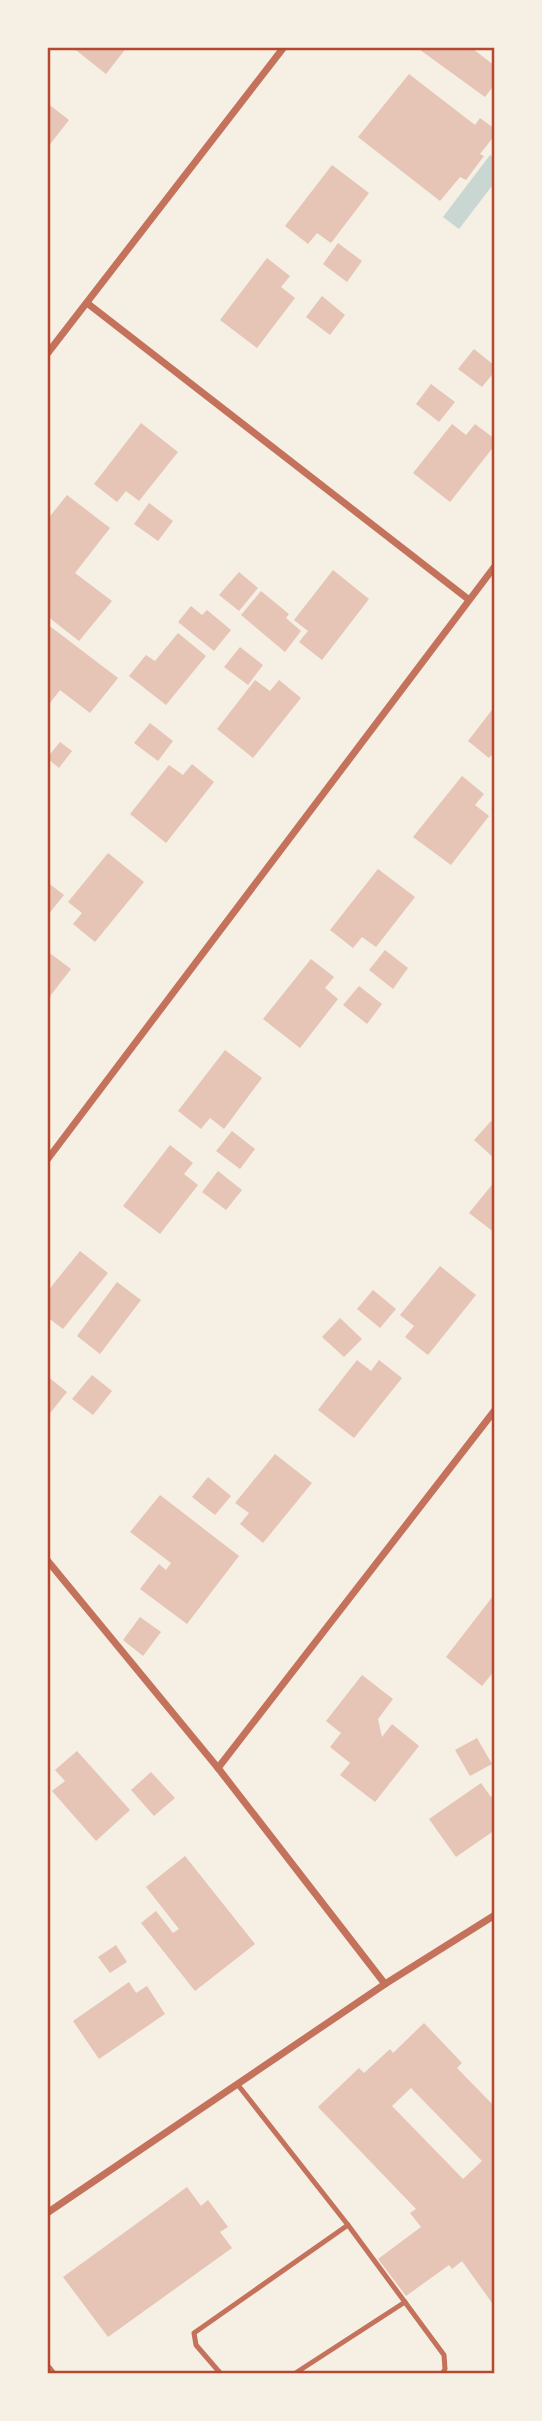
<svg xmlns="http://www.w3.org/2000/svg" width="542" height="2421" font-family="Raleway,sans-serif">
<rect width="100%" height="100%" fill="#f6efe4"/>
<path fill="#c9d6d2" d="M490 155 495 158V182L459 229 443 217Z"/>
<g fill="#e6c5b7" fill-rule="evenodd">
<path d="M72 47H127L106 74Z"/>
<path d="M416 47H475L473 49 495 66V84L485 97Z"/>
<path d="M409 74 475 125 480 118 495 129V135L480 154 484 156 466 180 460 177 440 201 358 137Z"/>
<path d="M47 103 69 120 47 148Z"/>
<path d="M332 165 369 193 331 243 317 233 308 244 285 226Z"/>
<path d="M338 243 362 261 347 282 323 264Z"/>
<path d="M267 258 290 276 281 287 295 298 257 348 220 320Z"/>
<path d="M322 296 345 315 330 335 306 317Z"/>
<path d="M474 349 495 366V371L482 387 458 369Z"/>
<path d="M431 384 455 402 439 422 416 404Z"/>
<path d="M141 423 178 452 139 501 126 491 117 502 94 484Z"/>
<path d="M452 424 466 435 475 424 495 439V445L450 502 413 473Z"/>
<path d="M67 495 110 528 75 573 112 601 79 641 47 616V520Z"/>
<path d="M149 503 173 521 158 541 134 524Z"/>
<path d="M333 570 369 599 322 660 299 642 308 631 294 620Z"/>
<path d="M239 572 258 588 239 611 219 595Z"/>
<path d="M261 591 289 614 286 618 301 631 285 652 241 615Z"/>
<path d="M191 606 202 615 207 610 231 630 214 651 178 622Z"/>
<path d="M47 624 118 678 90 713 60 690 47 707Z"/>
<path d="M178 633 206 656 166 705 129 676 146 655 155 661Z"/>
<path d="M240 647 263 665 248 685 224 667Z"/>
<path d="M255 680 270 691 279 680 301 698 253 758 217 729Z"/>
<path d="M495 706V751L489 758 468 741Z"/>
<path d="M150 723 173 741 158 761 134 743Z"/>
<path d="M60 742 72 751 59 768 47 758Z"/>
<path d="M192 764 214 782 166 843 130 814 169 765 183 775Z"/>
<path d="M462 776 484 794 475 805 489 816 451 865 413 837Z"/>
<path d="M108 853 144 882 95 942 73 924 82 913 68 902Z"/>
<path d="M378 869 415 897 376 947 362 937 353 948 330 930Z"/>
<path d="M47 882 64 895 47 916Z"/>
<path d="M385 950 408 968 393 989 369 970Z"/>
<path d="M47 951 71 969 47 1000Z"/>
<path d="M311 959 334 977 325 988 338 999 300 1048 263 1019Z"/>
<path d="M359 986 382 1004 367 1024 343 1005Z"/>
<path d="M225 1050 262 1078 224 1129 210 1118 201 1129 178 1111Z"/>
<path d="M491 1121 495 1125V1159L474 1140Z"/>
<path d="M232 1131 255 1149 240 1169 216 1151Z"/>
<path d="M170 1145 193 1163 184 1174 198 1185 160 1234 123 1206Z"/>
<path d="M218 1171 242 1190 226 1210 202 1192Z"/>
<path d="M495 1181V1233L469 1213Z"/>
<path d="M80 1251 108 1273 63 1329 47 1317V1292Z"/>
<path d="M440 1266 476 1295 428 1355 405 1337 414 1326 400 1315Z"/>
<path d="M117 1282 141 1300 100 1354 77 1336Z"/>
<path d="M373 1290 396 1309 380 1328 357 1309Z"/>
<path d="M340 1318 362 1339 344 1357 322 1337Z"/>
<path d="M357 1360 371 1371 379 1360 402 1378 354 1438 318 1410Z"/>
<path d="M92 1375 112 1391 93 1415 72 1399Z"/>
<path d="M47 1376 67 1392 47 1417Z"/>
<path d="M275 1454 312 1483 263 1543 240 1524 249 1513 235 1503Z"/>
<path d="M208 1477 231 1496 215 1515 192 1497Z"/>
<path d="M160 1495 239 1556 187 1624 140 1589 159 1564 166 1570 171 1563 130 1532Z"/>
<path d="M493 1596 495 1670 482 1686 446 1657Z"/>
<path d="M140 1617 161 1632 143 1656 123 1640Z"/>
<path d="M362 1675 393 1699 378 1719 382 1737 392 1724 419 1746 375 1802 340 1775 350 1763 330 1747 341 1733 326 1721Z"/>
<path d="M477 1738 492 1764 470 1776 455 1750Z"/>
<path d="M77 1751 130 1810 96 1841 52 1791 65 1781 55 1770Z"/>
<path d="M151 1772 175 1798 154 1816 131 1790Z"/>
<path d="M481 1783 491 1797 495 1795V1830L456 1857 429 1819Z"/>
<path d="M185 1856 255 1944 195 1991 141 1923 156 1911 173 1933 179 1929 146 1887Z"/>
<path d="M116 1945 127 1962 110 1973 98 1957Z"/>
<path d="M129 1982 136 1993 147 1986 165 2014 99 2059 73 2021Z"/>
<path d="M424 2023 462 2063 457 2068 495 2107V2307L462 2261 452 2269 449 2265 406 2296 378 2259 421 2227 410 2213 416 2209 318 2107 359 2068 364 2073 390 2049 393 2053ZM411 2088 482 2161 463 2179 392 2106Z"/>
<path d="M187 2187 201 2206 208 2200 228 2227 220 2232 232 2248 108 2337 63 2277Z"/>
</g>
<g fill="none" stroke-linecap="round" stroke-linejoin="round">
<g stroke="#c5725c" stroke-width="5">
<path d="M348 2225 444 2355 445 2369 442 2374"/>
<path d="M221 2374 196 2345 194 2333 348 2225 238 2085"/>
<path d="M294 2374 405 2302"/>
</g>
<g stroke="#c5725c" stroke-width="7">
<path d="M87 303 468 599"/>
<path d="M47 354 284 47"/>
<path d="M47 1160 495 566"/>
<path d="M47 1560 218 1768 385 1984"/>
<path d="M218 1768 495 1410"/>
<path d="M47 2213 385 1984 495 1915"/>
</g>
<path stroke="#c5725c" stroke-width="12" d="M47 2370 50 2374"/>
</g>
<rect width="542" height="2421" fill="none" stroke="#f6efe4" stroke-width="98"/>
<rect x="49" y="49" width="444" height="2323" fill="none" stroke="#b5482f" stroke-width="2.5"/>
</svg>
